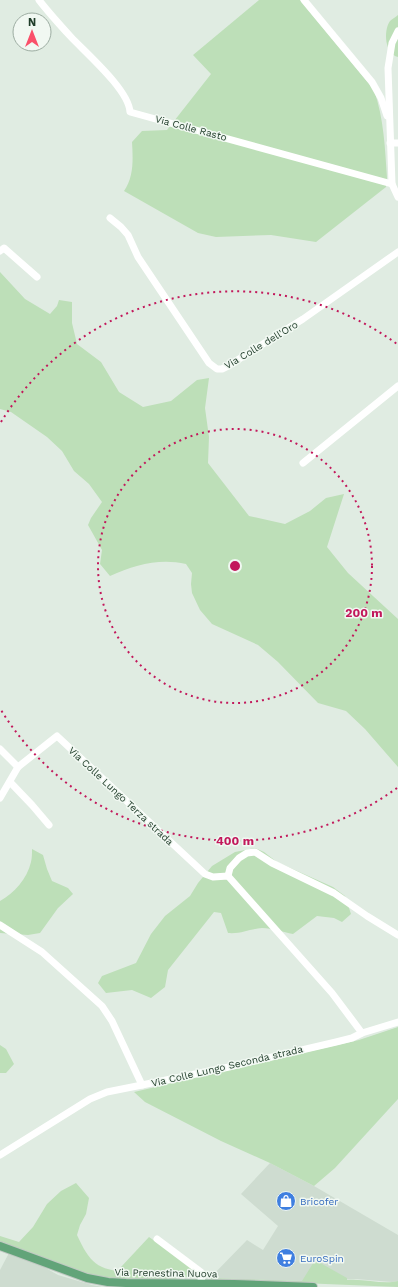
<svg xmlns="http://www.w3.org/2000/svg" width="398" height="1287" font-family="'Work Sans',sans-serif">
<rect width="100%" height="100%" fill="#e0ece2"/>
<g fill="#cedcd0">
<path d="M270 1163 314 1186 398 1235V1281L392 1282 356 1279 302 1281 210 1278 247 1240 263 1250 278 1226 241 1194Z"/>
<path d="M9 1253 44 1267 58 1275 92 1285 103 1287H0V1270Z"/>
</g>
<g fill="#bddfb8">
<path d="M259 0H300L374 90C384 119 385 148 387 178L386 187 316 242 271 235 216 237 198 233 124 191C134 177 133 159 132 142L142 131 167 130 211 74 193 55Z"/>
<path d="M398 15V57C385 54 383 31 390 21 392 19 396 17 398 15Z"/>
<path d="M0 272 25 299 50 314 57 306 59 300 72 302V323L77 344 101 362 119 392 143 407 171 401 197 380 209 378 205 408 209 437 208 463 249 516 285 524 310 511 326 498 344 494 327 547 348 573 398 619V767L365 729 346 711 318 703 278 662 258 645 212 624 200 610 192 593 191 584 192 573 186 564C159 558 135 565 110 576L100 564 102 550 88 525 91 518 102 502 89 484 74 471 62 451 47 437 11 412 0 409Z"/>
<path d="M255 848 264 852 277 862 333 887 345 896 351 914 342 922 334 918 317 916 293 934C283 932 272 928 262 928 249 929 242 934 228 933L221 913 214 912 168 970 165 987 151 998 132 990 106 993 98 983 102 976 136 963 151 934 165 916 190 896 198 883 212 866 235 852Z"/>
<path d="M32 849 43 855 47 869 52 881 68 888 73 894 58 908 40 933 28 935 0 933V901C14 893 27 879 31 862 32 858 32 853 32 849Z"/>
<path d="M398 1027V1099L335 1168 314 1186 270 1163 221 1141 145 1102 134 1092 359 1040Z"/>
<path d="M0 1045 6 1049 14 1064 6 1073H0Z"/>
<path d="M76 1183 89 1198 86 1214 80 1225 77 1235C90 1263 97 1270 128 1272L121 1267 149 1237 196 1270V1278L175 1276 178 1281H138L96 1278 0 1243V1236L19 1242 33 1227 47 1204 61 1191Z"/>
<path d="M315 1260 347 1278V1280C364 1278 382 1285 398 1281V1287L301 1283 207 1281 210 1278 302 1281Z"/>
</g>
<g fill="none" stroke-linecap="round" stroke-linejoin="round">
<g stroke="#c1c9c3" stroke-width="10">
<path id="major" d="M0 1246 87 1278 108 1282 126 1283 234 1284 313 1287"/>
</g>
<g stroke="#fff" stroke-width="7">
<path d="M39 0C49 13 60 25 71 37 86 53 129 90 130 112L392 184"/>
<path d="M304 0 372 82 381 98 387 116"/>
<path d="M398 31 392 43 388 68 392 184 398 197"/>
<path d="M390 143H398"/>
<path d="M110 218 121 227 128 235 138 257 209 363 217 369H222L228 366 303 319 398 252"/>
<path d="M0 251 4 248 37 277"/>
<path d="M303 463 398 386"/>
<path d="M0 749 18 767"/>
<path d="M10 782 32 805 49 825"/>
<path d="M0 798 18 767 57 736 205 874 213 877 228 876 332 993 362 1033 398 1022"/>
<path d="M228 876 230 868 239 858 247 853 255 852 272 863 334 893 367 916 398 935"/>
<path d="M0 925 42 952 102 1006 112 1021 142 1085 229 1067 336 1042 352 1038 362 1033"/>
<path d="M0 1155 90 1099 107 1092 142 1085"/>
<path d="M157 1239 201 1272 203 1275 200 1283"/>
</g>
<use href="#major" stroke="#62a479" stroke-width="8"/>
</g>
<g fill="none" stroke="#c2185b" stroke-width="2" stroke-dasharray="2 4">
<circle cx="235" cy="566" r="137"/>
<path d="M397 788A275 275 0 0 1 1 710M1 422A275 275 0 0 1 397 344"/>
</g>
<defs>
<g id="shop-disc" transform="scale(1)"><circle r="9.5" fill="#3f7fe0" stroke="#f1f8f2"/><path d="M-5-2.5h2.3a2.7 3.5 0 0 1 5.4 0H5L5.5 6h-11ZM-1.5-2.5h3a1.5 2.3 0 0 0-3 0Z" fill="#fff"/></g>
<g id="supermarket-disc" transform="scale(1)"><circle r="9.5" fill="#3f7fe0" stroke="#f1f8f2"/><path d="M-6-5.5h2.5l.6 2H6L4.5 2H-2.5L-4.4-4H-6ZM-1.5 3.2a1.3 1.3 0 1 0 .1 0ZM3 3.2a1.3 1.3 0 1 0 .1 0Z" fill="#fff"/></g>
</defs>
<g fill-rule="evenodd">
<use href="#shop-disc" x="286" y="1201"/>
<use href="#supermarket-disc" x="286" y="1258"/>
</g>
<g text-anchor="middle" dominant-baseline="central" stroke-width="3" stroke-linejoin="round" paint-order="stroke">
<g font-size="10" fill="#203d2a" stroke="#f1f8f2">
<text transform="translate(191 128) rotate(15)">Via Colle Rasto</text>
<text transform="translate(261 345) rotate(-31)">Via Colle dell'Oro</text>
<text transform="translate(121 796) rotate(43)">Via Colle Lungo Terza strada</text>
<text transform="translate(227 1066) rotate(-13)">Via Colle Lungo Seconda strada</text>
<text transform="translate(166 1273) rotate(1)">Via Prenestina Nuova</text>
</g>
<g font-size="10" fill="#366cbe" stroke="#f1f8f2" text-anchor="start">
<text x="300" y="1201">Bricofer</text>
<text x="300" y="1258">EuroSpin</text>
</g>
</g>
<circle cx="235" cy="566" r="6" fill="#c2185b" stroke="#f1f8f2" stroke-width="2"/>
<g font-size="12" text-anchor="middle" font-weight="bold" fill="#c2185b" stroke="#f1f8f2" stroke-width="3" stroke-linejoin="round" paint-order="stroke">
<text x="364" y="617">200 m</text>
<text x="235" y="845">400 m</text>
</g>
<g transform="translate(32 32)"><circle r="19" fill="#f1f8f2" stroke="#9dada2"/>
<path d="M0-3L7 15L0 10L-7 15Z" fill="#fa506a"/>
<text y="-6" font-size="11" font-weight="bold" text-anchor="middle" fill="#203d2a">N</text>
</g>
</svg>
